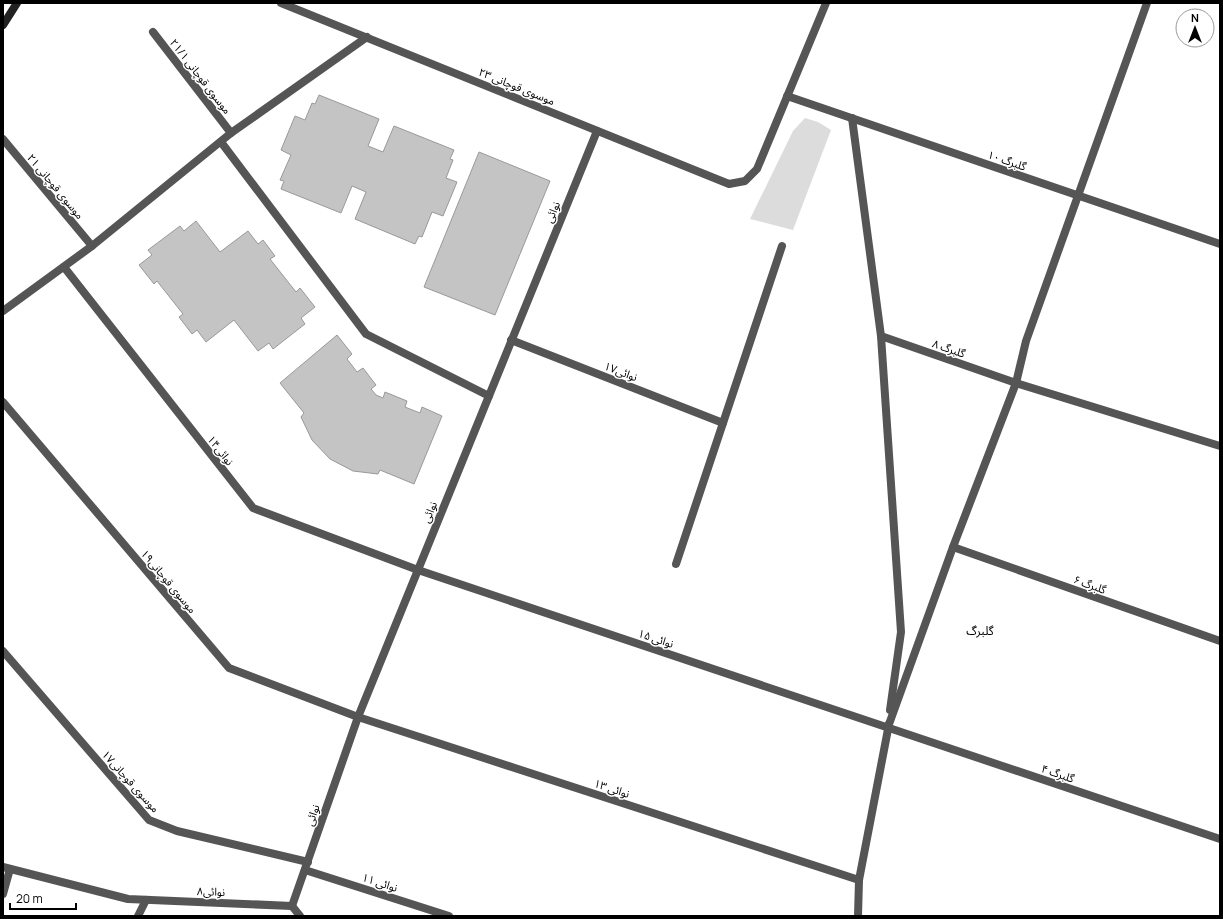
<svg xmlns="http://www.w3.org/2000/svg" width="1223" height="919" font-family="Manrope,'Noto Sans Arabic',sans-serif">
<rect width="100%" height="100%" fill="#fff"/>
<path fill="#dcdcdc" d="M805 118 818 122 831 130 793 230 750 219 793 131Z"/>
<g fill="#c4c4c4" stroke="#999">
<path d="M319 95 379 119 368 146 383 152 394 126 454 150 450 159 453 160 446 178 457 182 443 216 432 212 422 237 419 236 415 244 355 219 366 192 352 186 341 213 281 189 284 181 280 180 291 155 281 150 295 116 305 120 312 103 315 104Z"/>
<path d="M479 152 550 181 495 315 424 287Z"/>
<path d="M196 221 220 252 248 231 258 244 263 240 275 256 270 259 296 292 300 288 315 307 301 318 305 324 273 349 269 343 258 351 234 320 206 342 197 330 192 334 179 317 183 314 157 281 154 284 139 265 152 255 148 250 180 226 184 231Z"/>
<path d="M337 335 352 354 347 359 357 372 363 368 376 385 371 389 376 395 383 398 385 392 407 401 405 407 420 413 422 407 442 416 414 484 380 470 378 474 353 471 330 459 312 440 301 417 304 413 280 383Z"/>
</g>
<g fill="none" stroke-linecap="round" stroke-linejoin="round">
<path stroke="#555" stroke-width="8" d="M676 564 782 246"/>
<g stroke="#555" stroke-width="8">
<path d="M281 3 729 184 745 181 757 169 826 3"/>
<path d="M153 32 231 133"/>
<path d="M787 96 1220 244"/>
<path d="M852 118 881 336 1016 383 1220 446"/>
<path d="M3 139 92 246"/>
<path d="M221 142 366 334 489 396"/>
<path d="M64 267 253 508 418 570 1220 839"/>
<path d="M3 311 92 246 231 133 367 37"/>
<path d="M881 336 901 632 890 710"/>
<path d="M511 340 723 423"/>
<path d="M3 402 229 668 358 717 859 880"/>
<path d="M953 547 1220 641"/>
<path d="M3 651 149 820 177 831 308 862"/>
<path d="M888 727 953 547 1016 383 1026 341 1147 3"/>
<path d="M3 867 128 899 292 906"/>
<path d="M305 870 449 916"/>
<path d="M3 894 10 869"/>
<path d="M292 906 358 717 597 131"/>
<path d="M292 906 300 916"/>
<path d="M138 916 146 900"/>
<path d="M858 916 859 880 889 724"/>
</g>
<path stroke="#222" stroke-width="8" d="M3 25 17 3"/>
</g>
<g text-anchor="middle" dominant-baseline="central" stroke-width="3" stroke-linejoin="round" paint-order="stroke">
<g font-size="11" fill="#000" stroke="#fff">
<text transform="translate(201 76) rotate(52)">موسوی قوچانی ۲۱/۱</text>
<text transform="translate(517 86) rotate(22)">موسوی قوچانی ۲۳</text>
<text transform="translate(1007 160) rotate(19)">گلبرگ ۱۰</text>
<text transform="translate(56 186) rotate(50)">موسوی قوچانی ۲۱</text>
<text transform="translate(552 212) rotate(-68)">نوائی</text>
<text transform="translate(949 348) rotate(19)">گلبرگ ۸</text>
<text transform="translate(621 371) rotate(21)">نوائی۱۷</text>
<text transform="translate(221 450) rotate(52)">نوائی۱۴</text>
<text transform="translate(429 512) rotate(-68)">نوائی</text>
<text transform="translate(169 581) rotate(50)">موسوی قوچانی۱۹</text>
<text transform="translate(1090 584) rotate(20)">گلبرگ ۶</text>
<text transform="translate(656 638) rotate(18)">نوائی ۱۵</text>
<text transform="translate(1058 773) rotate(19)">گلبرگ ۴</text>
<text transform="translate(131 781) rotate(48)">موسوی قوچانی۱۷</text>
<text transform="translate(612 788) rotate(18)">نوائی ۱۳</text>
<text transform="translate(312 815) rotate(-71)">نوائی</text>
<text transform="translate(380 882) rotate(18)">نوائی ۱۱</text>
<text transform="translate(211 891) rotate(2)">نوائی۸</text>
</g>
<g font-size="12" fill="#000" stroke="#fff">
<text x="980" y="630">گلبرگ</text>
</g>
</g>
<rect width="1223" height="919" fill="none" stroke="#000000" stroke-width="8"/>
<g transform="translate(1195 28)"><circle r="19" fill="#ffffff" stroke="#999999"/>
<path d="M0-3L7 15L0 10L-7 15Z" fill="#000000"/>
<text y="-6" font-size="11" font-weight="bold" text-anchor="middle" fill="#000000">N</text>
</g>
<path d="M10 903v6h66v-6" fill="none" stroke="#000000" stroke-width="2"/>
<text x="16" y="903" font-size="12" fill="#000000" stroke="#ffffff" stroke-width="3" paint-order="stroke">20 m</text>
</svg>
